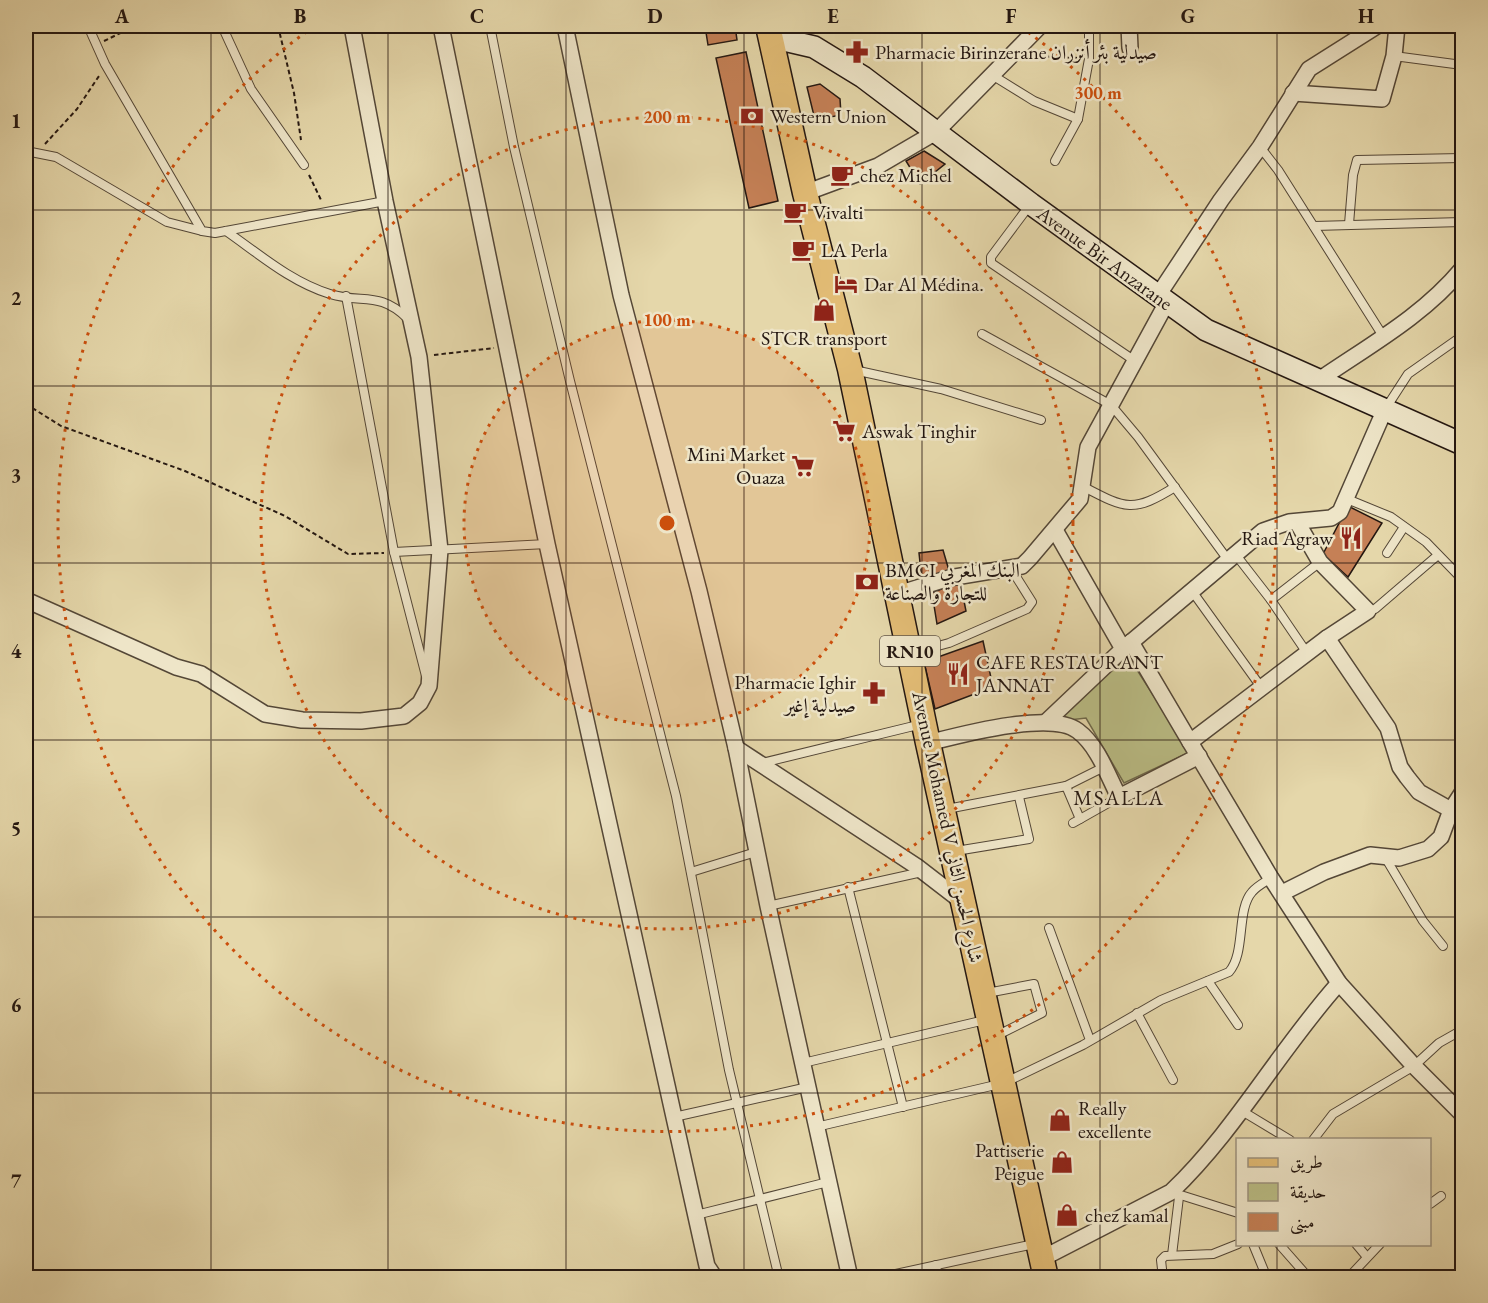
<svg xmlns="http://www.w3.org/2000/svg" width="1488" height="1303" font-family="'EB Garamond',Amiri,serif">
<rect width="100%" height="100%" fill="#e5d7aa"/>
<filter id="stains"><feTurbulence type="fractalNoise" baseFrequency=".00333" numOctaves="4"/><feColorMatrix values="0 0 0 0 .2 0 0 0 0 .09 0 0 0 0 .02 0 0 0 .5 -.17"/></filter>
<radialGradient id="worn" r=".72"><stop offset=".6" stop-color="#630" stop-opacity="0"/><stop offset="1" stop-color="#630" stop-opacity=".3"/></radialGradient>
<path fill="#babd85" stroke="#6f6a4b" stroke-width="1.5" d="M1128 656 1190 752 1124 783 1086 718 1069 720 1061 716Z"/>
<g fill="#c58056" stroke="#241711" stroke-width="1.5">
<path d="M705 26H735L737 40 708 45Z"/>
<path d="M746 52 778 201 749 208 716 58Z"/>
<path d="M820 84 840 99 841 115 815 120 807 87Z"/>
<path d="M924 151 945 164 920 184 906 161Z"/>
<path d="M1348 506 1382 523 1348 577 1323 554Z"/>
<path d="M943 550 950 574 922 581 919 553Z"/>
<path d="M960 581 966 611 937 624 932 593Z"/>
<path d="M983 641 993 687 935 709 924 662Z"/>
</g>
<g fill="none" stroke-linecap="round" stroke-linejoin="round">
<g stroke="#544737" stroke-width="10">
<g id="lane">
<path d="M88 26 105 64 202 231 215 233 385 201"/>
<path d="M222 26 251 89 304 165"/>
<path d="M490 26 514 147 570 381 676 796 729 1070 779 1278"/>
<path d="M1394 56 1462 65"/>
<path d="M992 75 1034 101 1078 119"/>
<path d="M1260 147 1278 170 1383 336"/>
<path d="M26 151 56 157 167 222 202 231"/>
<path d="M1055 161 1078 119 1089 59V26"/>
<path d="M1029 206 991 257V263L1135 361"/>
<path d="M1349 224 1353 175 1357 160 1462 158"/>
<path d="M1314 226 1462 222"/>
<path d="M226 231C259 254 291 282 330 294 363 304 379 291 407 318"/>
<path d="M346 296 394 552 426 676"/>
<path d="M982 334 1111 405 1138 437 1228 560"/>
<path d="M854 370 941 389 1041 420"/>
<path d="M1386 408 1408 374 1462 336"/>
<path d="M1084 487C1126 509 1133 513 1175 487"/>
<path d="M1347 499 1391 517 1426 542 1462 579"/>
<path d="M394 552 547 544"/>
<path d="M1387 553 1404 527"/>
<path d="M1236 555 1271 600 1320 562"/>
<path d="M1192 591 1261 687"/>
<path d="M1271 600 1307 653"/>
<path d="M1368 611 1375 609 1438 555"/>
<path d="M912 653 949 643 1027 609 1032 602 1010 567"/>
<path d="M762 763 922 724"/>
<path d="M1066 786 1104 767"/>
<path d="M947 809 1066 786 1080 819"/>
<path d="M1073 823 1119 797"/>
<path d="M956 851 1029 839 1019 797"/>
<path d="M1385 857 1423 921 1443 946"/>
<path d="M691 872 756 852"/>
<path d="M848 887 903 1107"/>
<path d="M768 906 922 872"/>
<path d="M1049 928 1090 1040"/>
<path d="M1208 981 1238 1025"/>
<path d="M987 993 1034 984 1042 1013 996 1036"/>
<path d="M1137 1013 1173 1080"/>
<path d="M803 1063 985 1020"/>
<path d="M1242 1111 1290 1140"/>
<path d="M674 1117 808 1087"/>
<path d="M816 1127 1004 1083 1083 1045 1161 1000 1229 972C1246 953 1236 910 1252 892 1257 886 1265 882 1271 878"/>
<path d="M1313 1140 1333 1114 1414 1066 1439 1043 1462 1030"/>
<path d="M1171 1192 1238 1213"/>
<path d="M1430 1204 1441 1196"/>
<path d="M696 1215 828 1182"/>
<path d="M1253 1244 1267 1278"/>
<path d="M1279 1244 1309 1278"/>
<path d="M1356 1244 1367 1257"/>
<path d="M1172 1255 1179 1197"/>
<path d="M936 1265 938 1278"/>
<path d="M877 1278 1034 1244"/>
<path d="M1163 1278 1161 1260 1165 1256 1213 1254 1238 1244"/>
<path d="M1348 1278 1380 1244"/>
<path d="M1454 1278 1462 1271"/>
</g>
</g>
<g stroke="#544737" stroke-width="18">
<g id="street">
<path d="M441 26 547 544 707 1266 715 1278"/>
<path d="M565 26 621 295 699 591 736 748 768 906 850 1278"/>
<path d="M1129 26 1130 48"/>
<path d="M1293 93 1382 99 1394 56 1397 26"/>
<path d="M805 193 878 166 936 132 1040 26"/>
<path d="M1157 297 1221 200 1260 147 1309 69 1377 26"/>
<path d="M1319 380C1370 345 1423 316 1462 269"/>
<path d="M1297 522 1320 562 1368 611 1327 638 1190 742 1271 878 1339 983 1414 1066 1462 1114"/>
<path d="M898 594 949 578 1022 566 1030 558 1080 499 1088 447 1166 304"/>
<path d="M26 600 176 667 201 674 265 714 302 720 361 721 404 716 420 703 429 686 440 550 419 357 385 201 352 26"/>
<path d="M1327 638 1388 728 1400 767 1407 777 1419 792 1451 810"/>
<path d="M1131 642 1190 742"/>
<path d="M1123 649 1263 531 1289 522 1331 518 1340 512 1385 409"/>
<path d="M1046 722 1123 649 1055 530"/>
<path d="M928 743C960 735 1051 710 1078 731 1098 746 1108 776 1119 797L1199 756"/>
<path d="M736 748 916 866 964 903"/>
<path d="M1282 893 1324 872 1370 855 1399 858 1428 849 1441 837 1451 810 1462 793"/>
<path d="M1043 1258 1171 1192C1236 1130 1279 1050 1339 983"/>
</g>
</g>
<g stroke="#241711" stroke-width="24">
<path id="secondary" d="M771 37 814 47 863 77 1031 204 1206 330 1462 444"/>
</g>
<g stroke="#241711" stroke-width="27">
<path id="primary" d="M768 26 805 193 850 369 928 743 1046 1278"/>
</g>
<g stroke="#241711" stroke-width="2" stroke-dasharray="4.5 3" stroke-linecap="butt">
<path d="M278 26 294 93 301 140"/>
<path d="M104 41 135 26"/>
<path d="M1030 56 1078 58"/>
<path d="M45 144 77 109 99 76"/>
<path d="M309 175 322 202"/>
<path d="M434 355 494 348"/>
<path d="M26 404 61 426 185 471 285 516 348 554 384 553"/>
</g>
<use href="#lane" stroke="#eee5c8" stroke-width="8"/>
<use href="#street" stroke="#eee5c8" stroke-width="15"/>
<use href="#secondary" stroke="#eee5c8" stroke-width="21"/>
<use href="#primary" stroke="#e2bc75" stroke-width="24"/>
</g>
<path fill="none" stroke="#241711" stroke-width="1.5" stroke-opacity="0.55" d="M211 26V1278M388 26V1278M566 26V1278M744 26V1278M922 26V1278M1100 26V1278M1277 26V1140M26 210H1462M26 386H1462M26 563H1462M26 740H1462M26 917H1462M26 1093H1462M1277 1244V1278"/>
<circle cx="667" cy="523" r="203" fill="#cb4f0d" fill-opacity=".12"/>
<g fill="none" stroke="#cb4f0d" stroke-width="3" stroke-dasharray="3 6">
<circle cx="667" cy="523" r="203"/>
<circle cx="667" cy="523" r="406"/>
<path d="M1021 27A609 609 0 1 1 313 27"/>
</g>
<defs>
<g id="pharmacy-bare" transform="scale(1.8)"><path d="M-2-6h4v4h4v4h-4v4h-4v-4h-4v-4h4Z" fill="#8f2418" stroke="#eee5c8" stroke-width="2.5" paint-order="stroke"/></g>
<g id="bank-bare" transform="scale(1.8)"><path d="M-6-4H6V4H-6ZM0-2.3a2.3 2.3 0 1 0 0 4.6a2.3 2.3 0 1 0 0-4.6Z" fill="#8f2418" stroke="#eee5c8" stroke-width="2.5" paint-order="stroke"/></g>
<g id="cafe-bare" transform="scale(1.8)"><path d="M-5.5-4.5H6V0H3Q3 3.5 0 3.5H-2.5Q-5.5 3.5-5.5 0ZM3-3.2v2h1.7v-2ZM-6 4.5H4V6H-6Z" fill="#8f2418" stroke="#eee5c8" stroke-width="2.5" paint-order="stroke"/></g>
<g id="hotel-bare" transform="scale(1.8)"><path d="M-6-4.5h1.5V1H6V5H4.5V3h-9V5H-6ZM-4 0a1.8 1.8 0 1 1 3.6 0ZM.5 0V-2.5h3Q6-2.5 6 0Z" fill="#8f2418" stroke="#eee5c8" stroke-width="2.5" paint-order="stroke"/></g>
<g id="shop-bare" transform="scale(1.8)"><path d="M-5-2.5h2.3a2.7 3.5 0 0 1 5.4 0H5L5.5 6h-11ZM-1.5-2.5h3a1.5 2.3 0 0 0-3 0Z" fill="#8f2418" stroke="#eee5c8" stroke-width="2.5" paint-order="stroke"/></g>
<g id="supermarket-bare" transform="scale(1.8)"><path d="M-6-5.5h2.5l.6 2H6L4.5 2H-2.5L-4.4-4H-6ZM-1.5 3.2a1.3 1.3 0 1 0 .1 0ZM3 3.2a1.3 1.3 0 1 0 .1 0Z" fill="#8f2418" stroke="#eee5c8" stroke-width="2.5" paint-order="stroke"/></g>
<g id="restaurant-bare" transform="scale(1.8)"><path d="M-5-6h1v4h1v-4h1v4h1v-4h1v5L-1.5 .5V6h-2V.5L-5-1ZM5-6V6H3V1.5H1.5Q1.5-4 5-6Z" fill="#8f2418" stroke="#eee5c8" stroke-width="2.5" paint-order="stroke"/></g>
</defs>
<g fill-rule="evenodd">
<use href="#pharmacy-bare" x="857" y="52"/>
<use href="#bank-bare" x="752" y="116"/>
<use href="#cafe-bare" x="842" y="175"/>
<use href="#cafe-bare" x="795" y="212"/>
<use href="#cafe-bare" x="803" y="250"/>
<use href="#hotel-bare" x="846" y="284"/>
<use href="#shop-bare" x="824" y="310"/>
<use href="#supermarket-bare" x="844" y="431"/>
<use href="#supermarket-bare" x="803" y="466"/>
<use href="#restaurant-bare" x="1351" y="538"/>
<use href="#bank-bare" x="867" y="582"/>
<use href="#restaurant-bare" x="958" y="674"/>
<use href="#pharmacy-bare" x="874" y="693"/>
<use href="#shop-bare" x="1060" y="1120"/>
<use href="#shop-bare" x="1062" y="1162"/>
<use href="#shop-bare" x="1067" y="1215"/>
</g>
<g text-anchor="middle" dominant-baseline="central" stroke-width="5" stroke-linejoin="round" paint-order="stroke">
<rect fill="#eee5c8" stroke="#615548" stroke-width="1.5" x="880" y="636" width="60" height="30" rx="4.5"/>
<g font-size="18" font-weight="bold" fill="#241711">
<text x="910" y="651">RN10</text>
</g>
<g font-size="20" fill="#241711" stroke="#eee5c8" text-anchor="start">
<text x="875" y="52">Pharmacie Birinzerane صيدلية بئر أنزران</text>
<text x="770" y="116">Western Union</text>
<text x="860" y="175">chez Michel</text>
<text x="813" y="212">Vivalti</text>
<text x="821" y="250">LA Perla</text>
<text x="864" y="284">Dar Al Médina.</text>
<text x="824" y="338" text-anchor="middle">STCR transport</text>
<text x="862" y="431">Aswak Tinghir</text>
<text x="785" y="454" text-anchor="end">Mini Market<tspan x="785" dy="23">Ouaza</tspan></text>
<text x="1333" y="538" text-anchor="end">Riad Agraw</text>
<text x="885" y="570">BMCI البنك المغربي<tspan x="885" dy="23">للتجارة والصناعة</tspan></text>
<text x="976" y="662">CAFE RESTAURANT<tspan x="976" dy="23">JANNAT</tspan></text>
<text x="856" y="682" text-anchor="end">Pharmacie Ighir<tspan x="856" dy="23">صيدلية إغير</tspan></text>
<text x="1078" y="1108">Really<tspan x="1078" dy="23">excellente</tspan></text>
<text x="1044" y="1150" text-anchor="end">Pattiserie<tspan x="1044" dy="23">Peigue</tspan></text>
<text x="1085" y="1215">chez kamal</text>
</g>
<g font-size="20" fill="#241711" stroke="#eee5c8">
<text transform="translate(1105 258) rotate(36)">Avenue Bir Anzarane</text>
<text transform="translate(948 827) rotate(78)">Avenue Mohamed V شارع الحسن الثاني</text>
</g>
<g font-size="21" letter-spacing="1.5" fill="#241711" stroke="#eee5c8">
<text x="1119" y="797">MSALLA</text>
</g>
</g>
<circle cx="667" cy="523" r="9" fill="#cb4f0d" stroke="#eee5c8" stroke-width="3"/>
<g font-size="18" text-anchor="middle" font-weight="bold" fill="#cb4f0d" stroke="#eee5c8" stroke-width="5" stroke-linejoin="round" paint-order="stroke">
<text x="1098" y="99">300 m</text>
<text x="667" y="123">200 m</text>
<text x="667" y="326">100 m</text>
</g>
<rect width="1488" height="1303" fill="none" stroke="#e5d7aa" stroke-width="66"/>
<rect x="1236" y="1138" width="195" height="108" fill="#eee5c8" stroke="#9d937f" stroke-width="1.5"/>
<rect x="1248" y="1158" width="30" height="9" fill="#e2bc75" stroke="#9d937f" stroke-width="1.5"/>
<text x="1290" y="1168" font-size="18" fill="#241711">طريق</text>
<rect x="1248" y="1183" width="30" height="18" fill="#babd85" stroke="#9d937f" stroke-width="1.5"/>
<text x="1290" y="1198" font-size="18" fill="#241711">حديقة</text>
<rect x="1248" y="1213" width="30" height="18" fill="#c58056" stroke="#9d937f" stroke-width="1.5"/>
<text x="1290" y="1228" font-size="18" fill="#241711">مبنى</text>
<rect x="33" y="33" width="1422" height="1237" fill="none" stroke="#241711" stroke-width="2"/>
<g font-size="20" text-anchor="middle" font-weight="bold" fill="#241711">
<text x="122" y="23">A</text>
<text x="300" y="23">B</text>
<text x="477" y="23">C</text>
<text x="655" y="23">D</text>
<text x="833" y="23">E</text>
<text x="1011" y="23">F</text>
<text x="1188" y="23">G</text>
<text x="1366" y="23">H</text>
<text x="16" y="128">1</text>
<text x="16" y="305">2</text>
<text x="16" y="482">3</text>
<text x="16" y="658">4</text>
<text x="16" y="835">5</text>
<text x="16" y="1012">6</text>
<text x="16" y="1188">7</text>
</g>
<rect width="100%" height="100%" filter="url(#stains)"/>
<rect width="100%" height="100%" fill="url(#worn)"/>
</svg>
